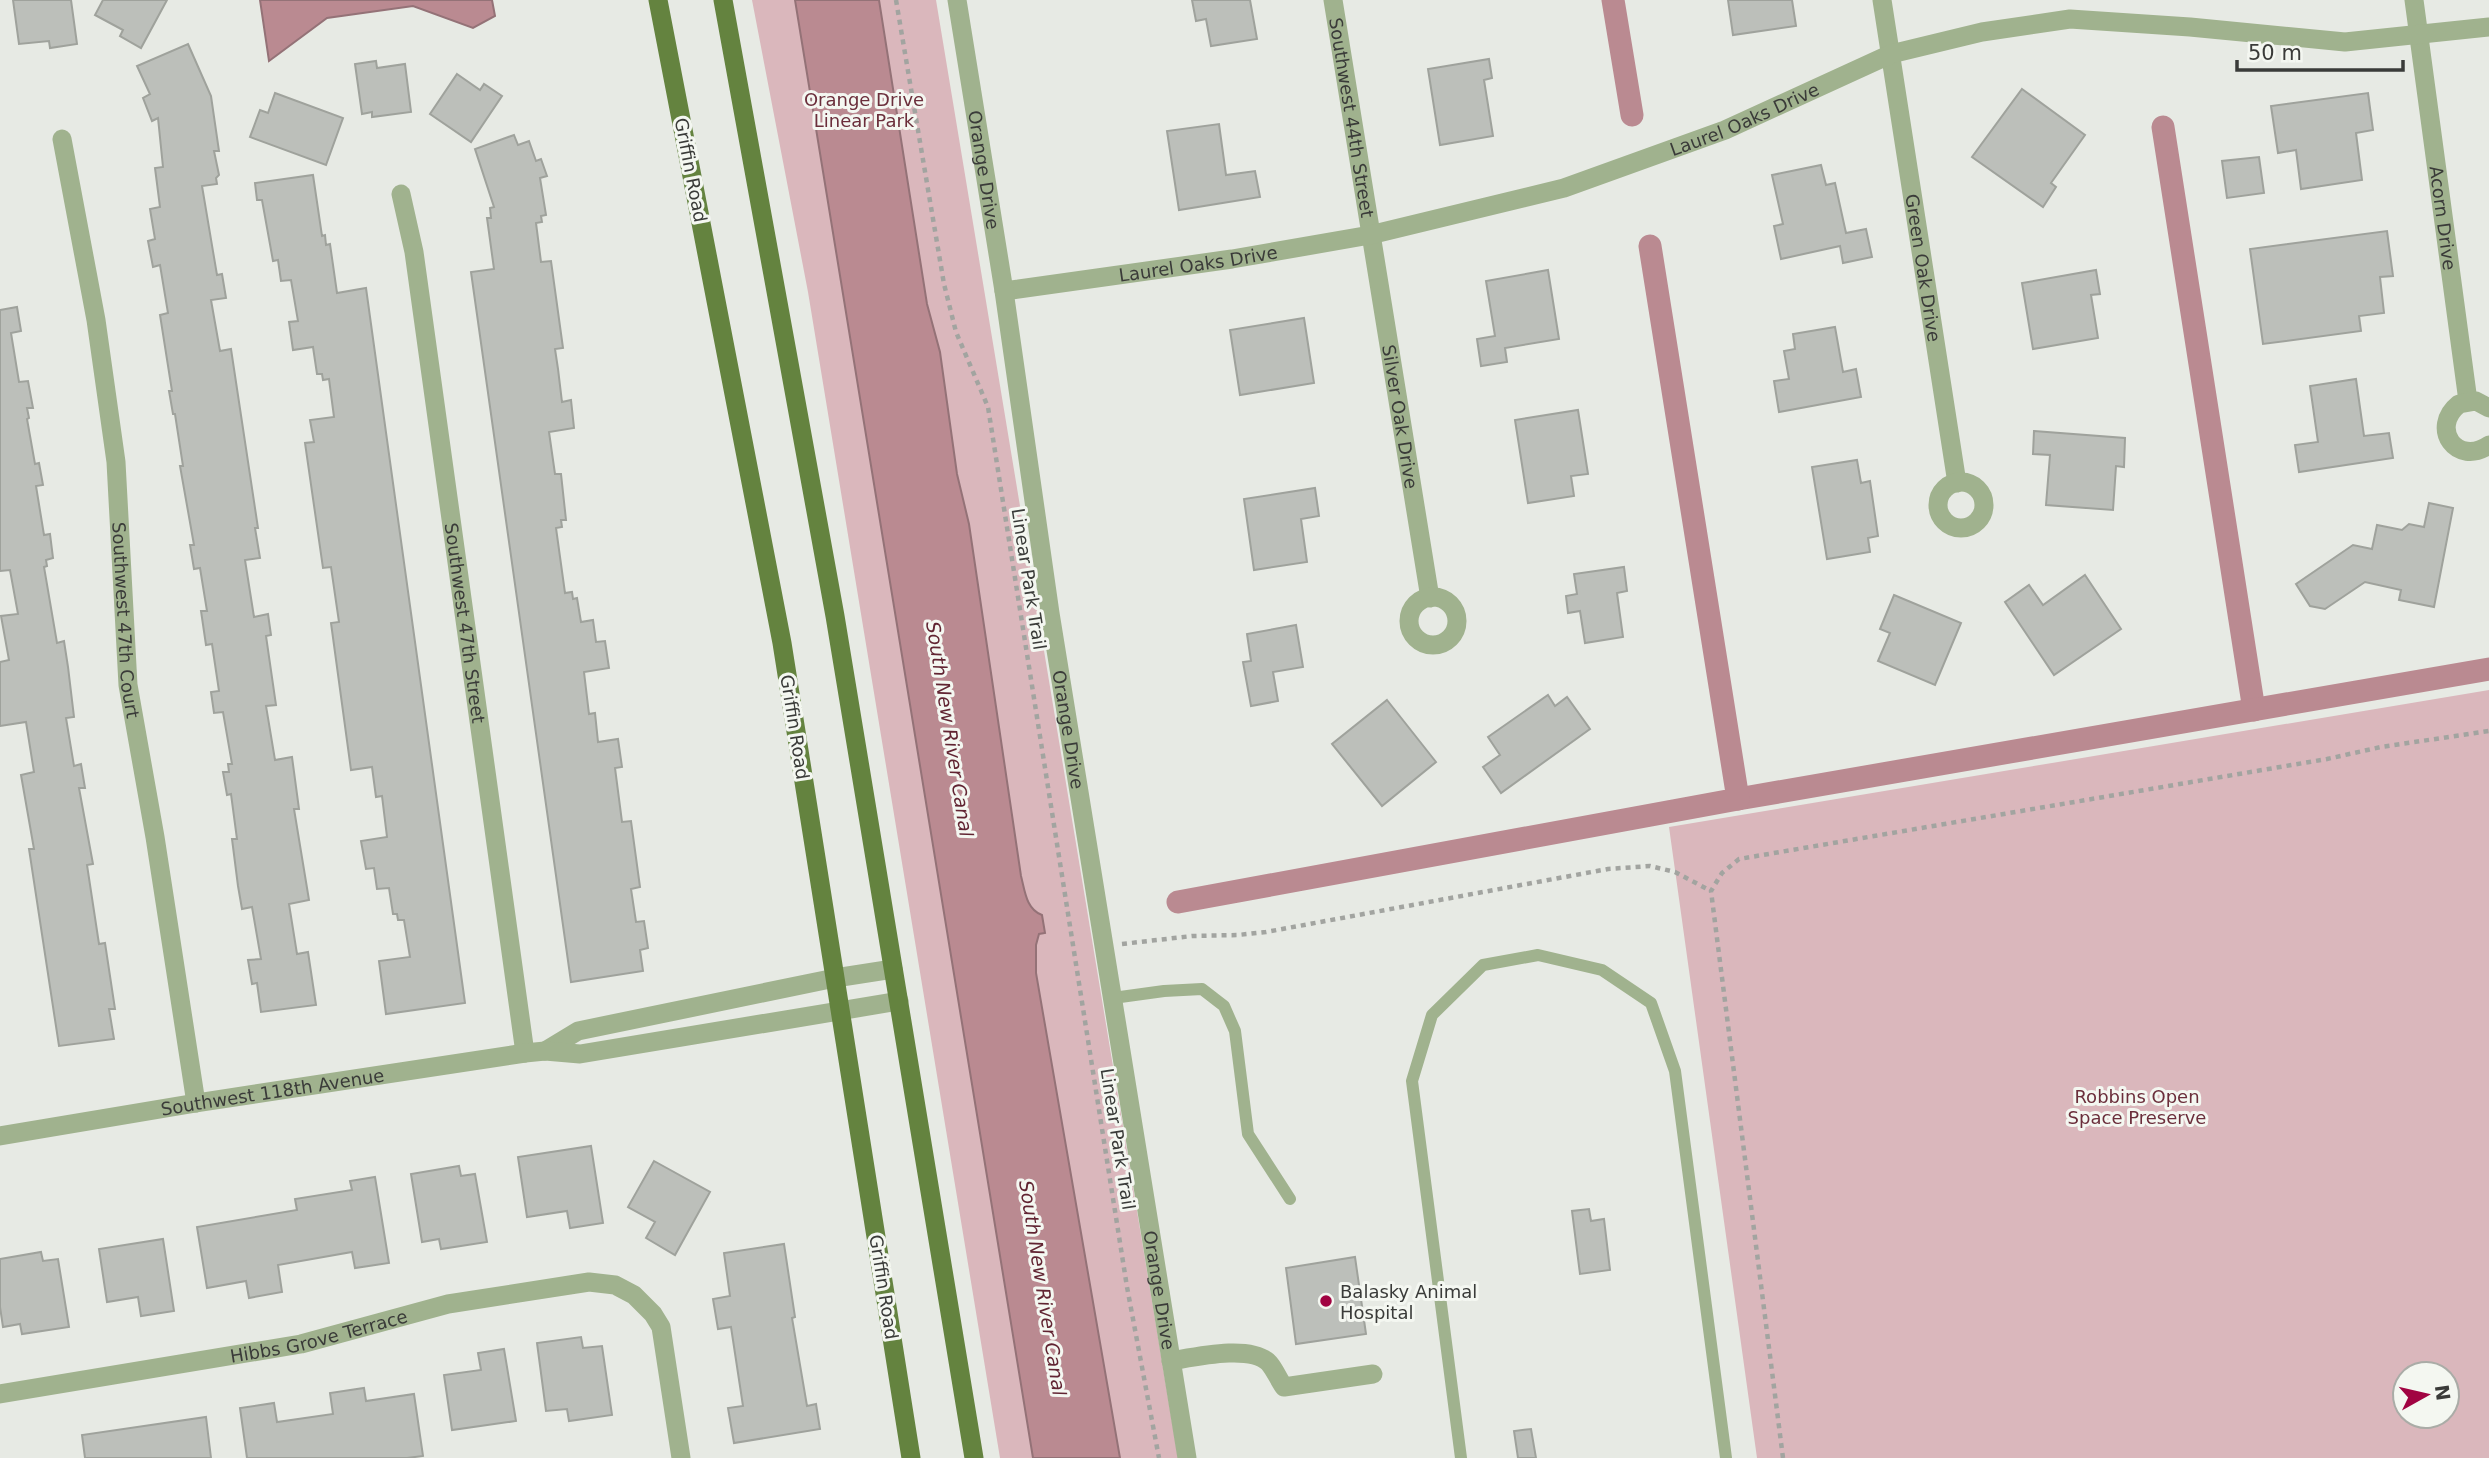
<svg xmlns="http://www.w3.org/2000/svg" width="2489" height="1458" font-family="'DejaVu Sans',sans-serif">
<rect width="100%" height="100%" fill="#e7eae4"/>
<g fill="#dab7bc" fill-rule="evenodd">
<path d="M752 0H936L1178 1458H1000L808 292Z"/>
<path d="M2489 690V1458H1757L1669 827ZM2447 1374V1416H2405V1374Z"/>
</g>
<g fill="#ba8a91" stroke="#947277" stroke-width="2">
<path d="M260 0H492L495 16 473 28 413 6 327 18 269 61Z"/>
<path d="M795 0H879L927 304 940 352 957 474 969 524 1021 876C1025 891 1026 909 1042 915L1045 933 1039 934 1036 945V973L1120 1458H1033Z"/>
</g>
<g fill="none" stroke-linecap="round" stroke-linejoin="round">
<g stroke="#ba8a91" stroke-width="23">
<path d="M1613 0 1632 115"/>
<path d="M2163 127 2254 710"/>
<path d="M1738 799 2489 669"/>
<path d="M1178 902 1738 799 1650 246"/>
</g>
</g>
<g fill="#bcbfba" stroke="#9fa29c" stroke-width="2">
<path d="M13 0H71L77 44 50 48 49 41 19 44Z"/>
<path d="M103 0H167L141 48 120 36 123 30 95 15Z"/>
<path d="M1192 0H1250L1257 39 1211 46 1206 19 1196 21Z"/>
<path d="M1728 0H1792L1796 26 1733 35Z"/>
<path d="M188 44 211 96 219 151H214L219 175 216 178 217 184 202 186 217 275 222 274 226 298 211 300 220 351 231 349 258 528H255L260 558 245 560 254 617 268 614 271 635 266 636 276 705 266 706 275 760 292 757 299 809H294L309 900 289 904 297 954 308 952 316 1005 261 1012 257 983 252 984 248 960 261 959 252 907 242 909 238 886 232 839H237L231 794 227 795 223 772H229L228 764H232L223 712 214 713 211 692 219 691 212 644 206 645 201 611H207L200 568 194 569 190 545H194L180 466H183L175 414H173L169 391H172L160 315 168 313 160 265 153 267 148 241 155 239 150 209 160 207 155 168 163 167 158 118 152 121 143 98 150 94 137 66Z"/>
<path d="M1489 59 1492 78 1484 80 1493 136 1440 145 1428 69Z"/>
<path d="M376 61 377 68 405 64 411 112 372 117V112L362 114 355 64Z"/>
<path d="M457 74 480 90 484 84 502 96 471 142 430 114Z"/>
<path d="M2022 89 2085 135 2051 183 2056 187 2043 207 1972 157Z"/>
<path d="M275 93 343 118 326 165 250 137 260 110 268 113Z"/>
<path d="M2368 93 2373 130 2356 133 2362 180 2301 189 2296 150 2278 153 2271 106Z"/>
<path d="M1219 124 1226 175 1255 171 1260 197 1179 210 1167 131Z"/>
<path d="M514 135 518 145 529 141 536 161 541 159 547 176 540 178 546 215 541 216 542 222 536 223 541 262 551 261 563 348 555 349 558 369 562 402 571 400 574 428 549 432 555 474H561L566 520H561L562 527 556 528 565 593 572 592 573 599 577 598 581 622 593 620 596 642 605 641 609 668 584 672 589 714 595 713 598 742 618 739 622 767 615 768 622 822 631 821 640 887 631 889 636 922 644 921 648 948 640 950 643 971 571 982 471 272 494 269 487 218H491L490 208 494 207 475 149Z"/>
<path d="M2259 157 2264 193 2227 198 2222 161Z"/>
<path d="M1821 165 1826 185 1835 183 1846 233 1866 229 1872 257 1843 263 1840 246 1781 259 1774 226 1783 224 1772 175Z"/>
<path d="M313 175 322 236 325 235 326 245 330 244 337 293 366 288 465 1003 386 1014 379 961 410 957 404 920H398L397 914H393L389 888 377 889 374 868 366 869 361 841 387 837 382 796 376 797 372 767 351 770 331 623 339 622 331 567 323 568 305 443 314 442 310 420 334 417 329 379 323 380 322 374H317L313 347 293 350 289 322 298 321 291 280 281 281 278 260 273 261 262 200H257L255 183Z"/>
<path d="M2387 231 2393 276 2380 277 2384 313 2359 316 2361 331 2263 344 2250 249Z"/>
<path d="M1548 270 1559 339 1505 348 1507 362 1481 366 1477 339 1495 336 1486 281Z"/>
<path d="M2096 270 2100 294 2091 295 2098 338 2033 349 2022 283Z"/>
<path d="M17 307 21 331 11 333 19 382 28 381 33 408H27L29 418 27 419 35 464 39 463 43 485 36 486 44 535 50 534 53 558 46 560 47 566 44 567 57 643 64 641 68 667 74 717 66 718 74 766 81 764 85 788H79L93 864 87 865 99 944 105 943 115 1009H109L114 1039 59 1046 29 849H34L21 775 34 772 26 722 0 726V662L9 660 1 616 18 614 10 570 0 571V310Z"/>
<path d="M1304 318 1314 383 1240 395 1230 330Z"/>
<path d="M1835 327 1843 372 1856 369 1861 397 1779 412 1774 381 1789 379 1784 351 1795 349 1793 334Z"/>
<path d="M2356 379 2364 436 2389 433 2393 458 2299 472 2295 445 2318 442 2310 386Z"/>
<path d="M1578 410 1588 474 1571 476 1574 496 1528 503 1515 420Z"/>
<path d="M2034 431 2125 438 2124 467 2116 466 2113 510 2046 505 2050 455 2033 454Z"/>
<path d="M1857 460 1861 483 1870 481 1878 536 1868 538 1870 552 1827 559 1812 467Z"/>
<path d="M1315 488 1319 516 1301 519 1307 562 1254 570 1244 499Z"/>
<path d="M2429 503 2453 508 2434 607 2399 600 2401 590 2365 582 2325 609 2310 606 2296 584 2353 545 2372 549 2377 525 2402 530 2409 524 2424 527Z"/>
<path d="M1624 567 1627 591 1617 593 1623 637 1585 643 1580 611 1568 613 1566 596 1577 594 1574 574Z"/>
<path d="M2085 575 2121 629 2054 675 2005 602 2029 585 2043 605Z"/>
<path d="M1894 595 1961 623 1935 685 1878 661 1890 633 1880 629Z"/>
<path d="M1296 625 1303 667 1273 672 1278 701 1251 706 1243 662 1251 661 1247 634Z"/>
<path d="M1548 695 1555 706 1567 697 1590 729 1501 793 1483 767 1500 755 1488 737Z"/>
<path d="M1387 700 1436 762 1382 806 1332 744Z"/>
<path d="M591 1146 603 1223 570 1228 567 1211 527 1217 518 1157Z"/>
<path d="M654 1161 710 1192 675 1255 646 1238 655 1222 628 1207Z"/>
<path d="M459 1166 461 1176 475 1174 487 1242 441 1249 439 1239 422 1242 411 1174Z"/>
<path d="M375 1177 389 1263 355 1268 352 1252 278 1265 282 1292 249 1298 246 1281 207 1288 197 1227 297 1210 295 1199 352 1190 350 1181Z"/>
<path d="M1589 1209 1591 1221 1604 1219 1610 1270 1580 1274 1572 1211Z"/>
<path d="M163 1239 174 1311 141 1316 138 1297 107 1302 99 1249Z"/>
<path d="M784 1244 795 1317 792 1318 807 1406 816 1404 820 1429 734 1443 728 1408 743 1406 731 1327 718 1329 713 1299 730 1296 724 1253Z"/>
<path d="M41 1252 43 1261 58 1259 69 1327 22 1334 20 1324 3 1327 0 1307V1259Z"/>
<path d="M1355 1257 1366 1334 1296 1344 1286 1268Z"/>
<path d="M581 1337 583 1348 602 1346 612 1415 569 1421 567 1409 546 1411 537 1343Z"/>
<path d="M504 1349 516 1421 452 1430 444 1375 481 1370 478 1353Z"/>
<path d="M364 1388 366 1401 414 1394 423 1456 407 1458H247L240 1408 274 1403 277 1422 333 1414 330 1393Z"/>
<path d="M206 1417 211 1458H85L82 1435Z"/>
<path d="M1531 1429 1536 1458H1518L1514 1431Z"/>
</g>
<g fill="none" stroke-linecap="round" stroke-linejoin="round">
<g stroke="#a2a4a0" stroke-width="4.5" stroke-dasharray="5 5" stroke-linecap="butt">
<path d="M896 0 944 284 956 332 988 407 1127 1287 1159 1458"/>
<path d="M1122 944 1192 936 1238 935 1266 932 1608 869 1650 866 1675 872 1711 891"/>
<path d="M1783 1458 1711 891 1722 873 1739 859 2327 759 2381 747 2489 731"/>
</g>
<g stroke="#a0b28e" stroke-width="12">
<path d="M1113 998 1164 991 1202 989 1224 1006 1235 1031 1248 1134 1290 1199"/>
<path d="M1461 1458 1412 1081 1432 1015 1483 965 1538 955 1602 970 1651 1003 1675 1071 1726 1458"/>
</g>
<g stroke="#a0b28e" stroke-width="19">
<path id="s1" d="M1333 0 1430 598"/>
<path id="s2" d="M1882 0 1957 483"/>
<path id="s3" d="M2414 0 2468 401"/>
<path id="s4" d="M62 139 96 320 116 462 128 685 155 837 196 1103"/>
<path id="s5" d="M401 194 414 252 525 1053"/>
<path id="s6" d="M1004 291 1232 259 1370 235 1564 188 1725 130 1891 54 1982 32 2070 19 2190 27 2345 42 2489 27"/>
<path d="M2489 408 2476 401 2459 404C2429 428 2457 467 2489 445"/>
<circle cx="1961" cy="505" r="23"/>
<circle cx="1433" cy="621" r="24"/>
<path d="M545 1051 578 1031 835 978 893 969"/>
<path id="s7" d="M0 1136 196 1103 525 1053 545 1051 580 1054 899 1001"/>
<path d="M1171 1361C1195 1357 1251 1344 1269 1363 1275 1370 1279 1380 1284 1387L1373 1374"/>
<path id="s8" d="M0 1394 301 1344 448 1304 589 1282 615 1285 634 1295 653 1314 661 1327 681 1458"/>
</g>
<path stroke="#a0b28e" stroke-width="19" id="s9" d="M957 0 1004 291 1050 613 1187 1458"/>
<g stroke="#64833f" stroke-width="19">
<path d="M658 0 782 643 911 1458"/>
<path d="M723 0 835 616 974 1458"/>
</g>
</g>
<circle fill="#a10342" stroke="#f4f7f1" stroke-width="2.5" cx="1326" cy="1301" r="7"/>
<g text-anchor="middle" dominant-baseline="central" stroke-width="6" stroke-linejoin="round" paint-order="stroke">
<g font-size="18" fill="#6b2e3b" stroke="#f4f7f1">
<text x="864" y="99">Orange Drive<tspan x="864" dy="21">Linear Park</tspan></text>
<text x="2137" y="1096">Robbins Open<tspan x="2137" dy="21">Space Preserve</tspan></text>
</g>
<g font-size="18" fill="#3a3b39" stroke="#f4f7f1">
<text stroke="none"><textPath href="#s1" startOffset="119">Southwest 44th Street</textPath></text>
<text stroke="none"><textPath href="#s6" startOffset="763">Laurel Oaks Drive</textPath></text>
<text stroke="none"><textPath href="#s9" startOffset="172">Orange Drive</textPath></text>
<text transform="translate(691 170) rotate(79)">Griffin Road</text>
<text stroke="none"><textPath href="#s3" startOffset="220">Acorn Drive</textPath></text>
<text stroke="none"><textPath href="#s6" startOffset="196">Laurel Oaks Drive</textPath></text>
<text stroke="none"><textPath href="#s2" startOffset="271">Green Oak Drive</textPath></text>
<text stroke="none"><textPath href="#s1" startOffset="422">Silver Oak Drive</textPath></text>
<text transform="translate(1029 579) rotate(81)">Linear Park Trail</text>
<text stroke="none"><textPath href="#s4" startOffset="486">Southwest 47th Court</textPath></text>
<text stroke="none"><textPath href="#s5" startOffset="434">Southwest 47th Street</textPath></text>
<text transform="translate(795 727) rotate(81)">Griffin Road</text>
<text stroke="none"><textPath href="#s9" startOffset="738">Orange Drive</textPath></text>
<text stroke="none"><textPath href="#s7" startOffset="276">Southwest 118th Avenue</textPath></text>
<text transform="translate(1118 1139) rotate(81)">Linear Park Trail</text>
<text transform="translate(884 1287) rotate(81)">Griffin Road</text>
<text stroke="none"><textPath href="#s9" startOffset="1306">Orange Drive</textPath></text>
<text stroke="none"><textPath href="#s8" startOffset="324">Hibbs Grove Terrace</textPath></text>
</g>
<g font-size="18" fill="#3a3b39" stroke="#f4f7f1" text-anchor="start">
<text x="1340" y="1291">Balasky Animal<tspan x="1340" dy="21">Hospital</tspan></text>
</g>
<g font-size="19" font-style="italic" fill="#612432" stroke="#f4f7f1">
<text transform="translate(950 729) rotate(81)">South New River Canal</text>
<text transform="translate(1043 1288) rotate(81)">South New River Canal</text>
</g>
</g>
<g transform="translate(2426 1395) rotate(82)"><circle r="33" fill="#f4f7f1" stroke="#aaaca7" stroke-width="2"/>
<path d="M0-5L12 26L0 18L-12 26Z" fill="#a10342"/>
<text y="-10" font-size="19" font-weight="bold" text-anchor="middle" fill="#3a3b39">N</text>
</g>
<path d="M2237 60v10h166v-10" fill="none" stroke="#3a3b39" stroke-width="3.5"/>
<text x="2248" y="60" font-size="21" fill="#3a3b39" stroke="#f4f7f1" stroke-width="5" paint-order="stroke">50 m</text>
</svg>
